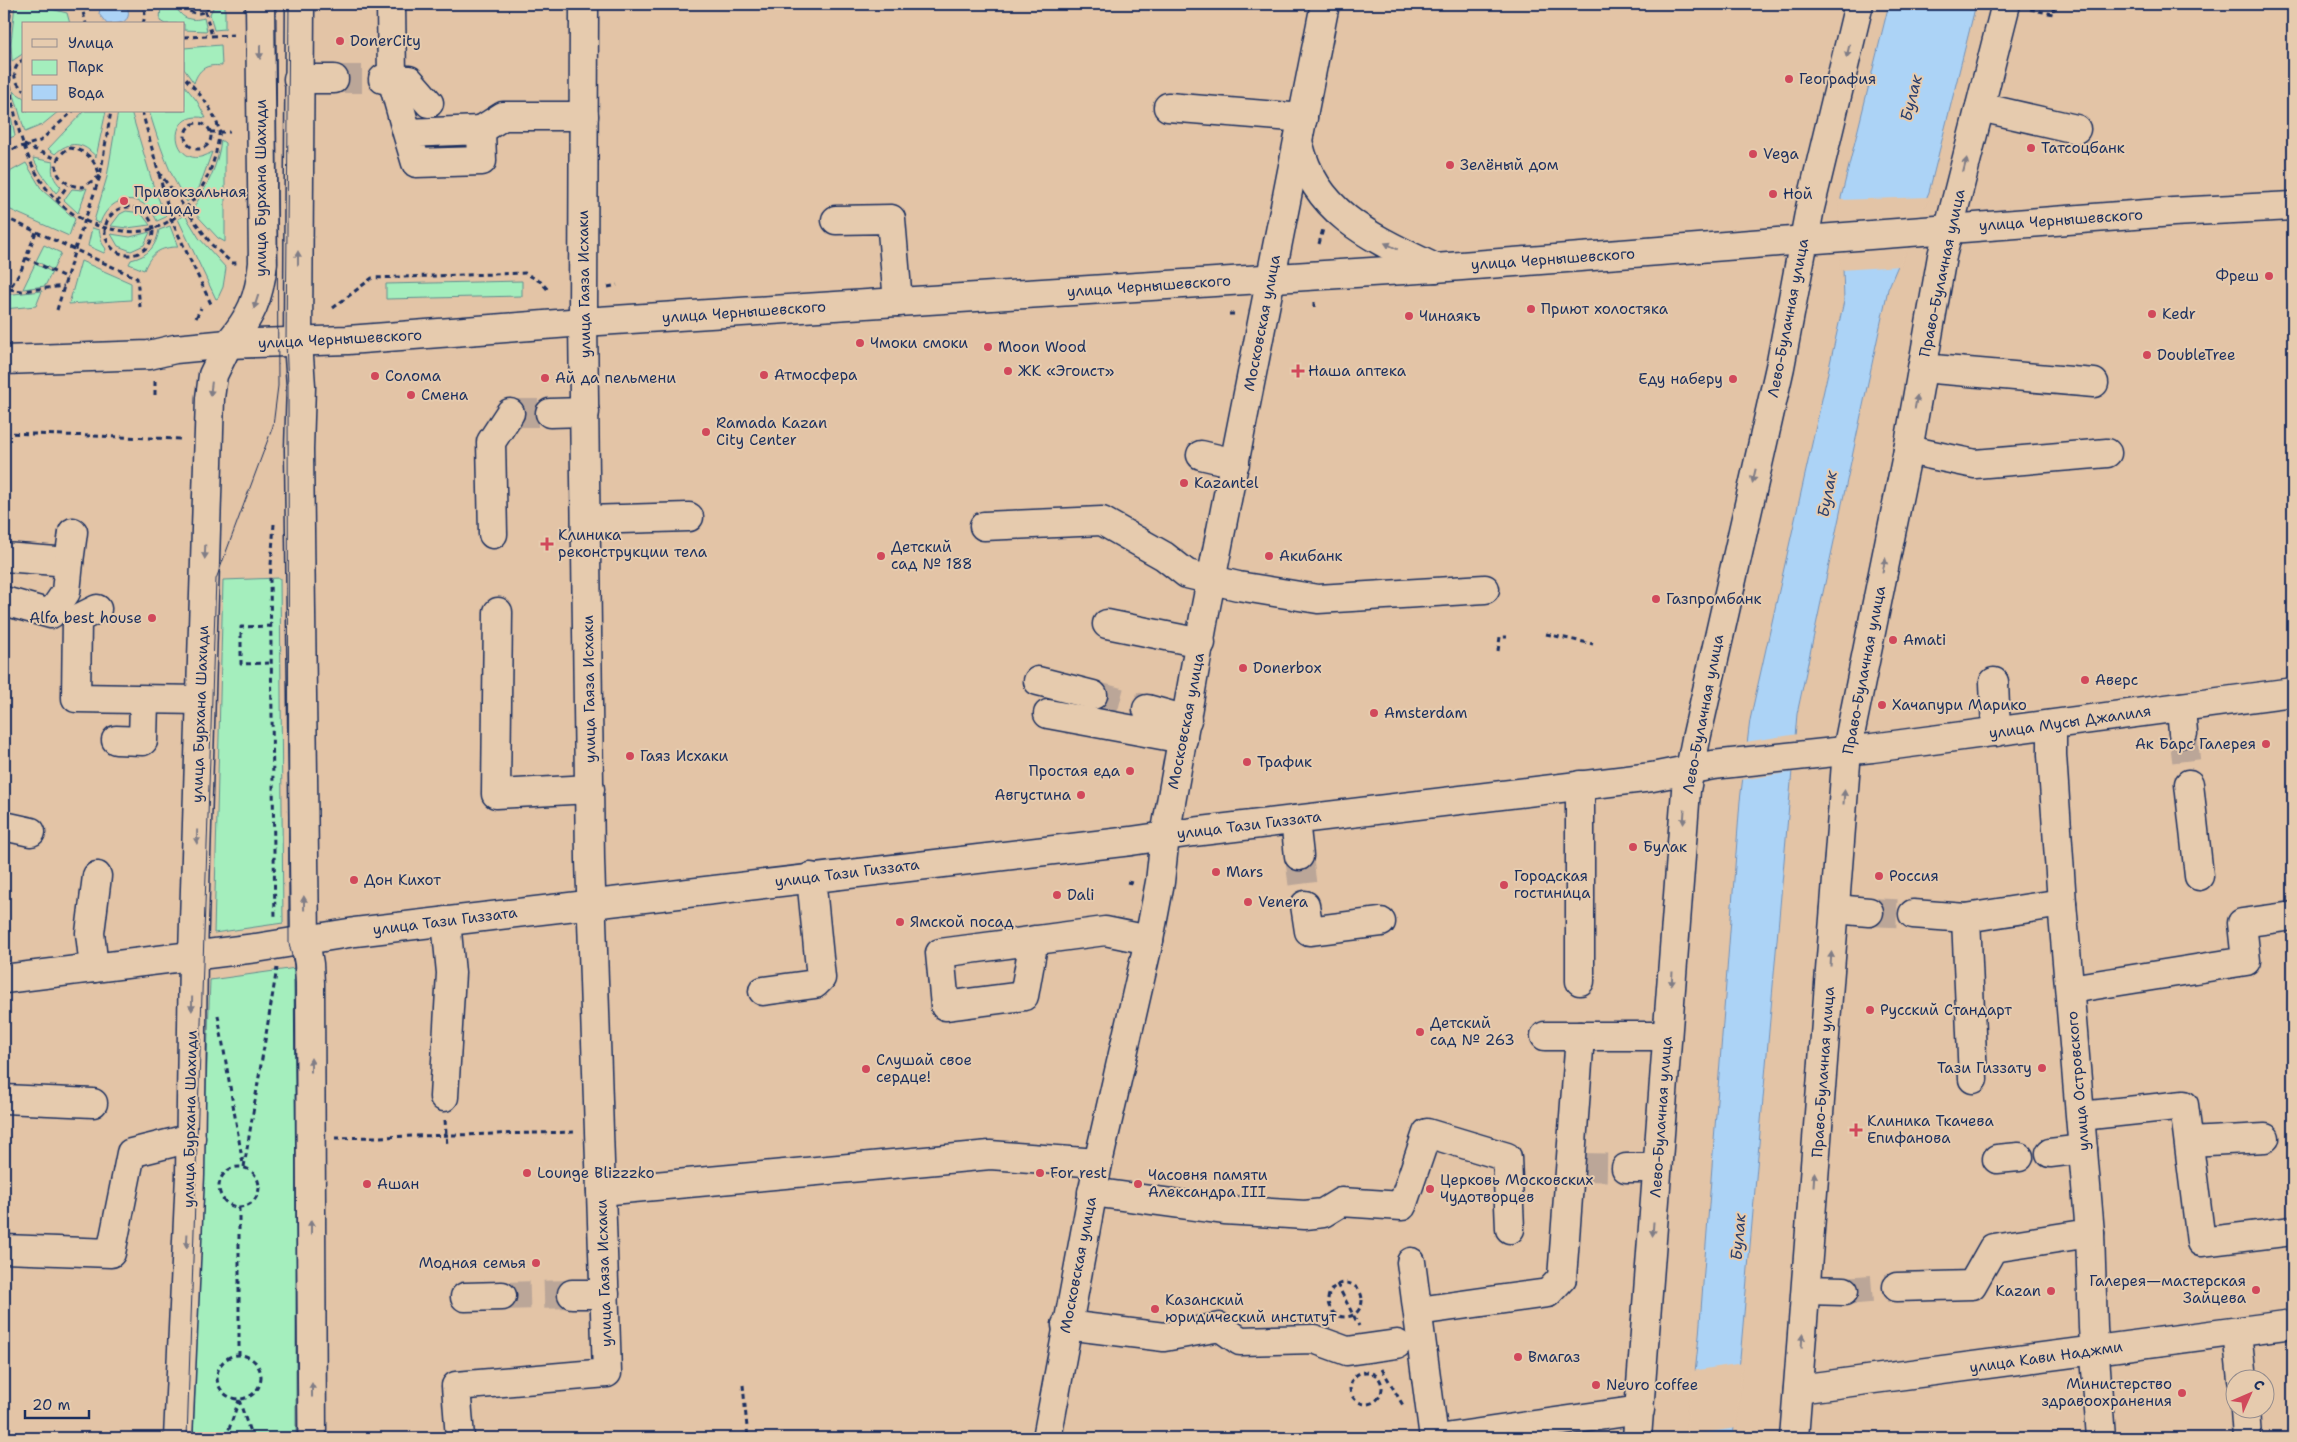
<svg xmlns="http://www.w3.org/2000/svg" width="2297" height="1442" font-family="'Shantell Sans',sans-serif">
<rect width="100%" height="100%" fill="#e3c4a6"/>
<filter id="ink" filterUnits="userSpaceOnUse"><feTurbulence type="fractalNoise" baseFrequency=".02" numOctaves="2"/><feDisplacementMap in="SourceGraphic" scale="10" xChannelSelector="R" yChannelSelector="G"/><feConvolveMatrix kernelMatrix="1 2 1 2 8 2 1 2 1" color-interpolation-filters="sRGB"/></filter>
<g filter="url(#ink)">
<g fill="#a4eebd" stroke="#608e8e">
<path d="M15 4H31L67 13 70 24H24V53L12 61 11 43Z"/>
<path d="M161 4H175C180 18 190 22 204 18L207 31 184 30V24H165L160 21Z"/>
<path d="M215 4H225V29L214 30 210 14Z"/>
<path d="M221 45 222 66C207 64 199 68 194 83L184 69V48Z"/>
<path d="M4 81 15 136 4 140Z"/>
<path d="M184 85 197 101 206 118C160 108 174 177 212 152L199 188 187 202C169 175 159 143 149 111H184Z"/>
<path d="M13 91 24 98V111H59L42 125 25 132Z"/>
<path d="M84 111H106L96 157C84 142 69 140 55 154L48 149Z"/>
<path d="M118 111H131L154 188 166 217 157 221C144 191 111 193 100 223L94 221 107 177Z"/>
<path d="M221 140 225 143V242L218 238 192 210C206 188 218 167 221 140Z"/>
<path d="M33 158 53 162C51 173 53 179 61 187L56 193 41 173Z"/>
<path d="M26 163 42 190 75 219 69 236 4 207V175Z"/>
<path d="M87 188 78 213 64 200 72 189 82 190Z"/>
<path d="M126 211 141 213 150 225 127 228 111 226 120 214Z"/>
<path d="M185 215 199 238 226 268 223 287 218 298 216 299 178 219Z"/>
<path d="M170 226 178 247C160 247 151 253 144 270L129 264 131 260C148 256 156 247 159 230Z"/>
<path d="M92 228 99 230 102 243 106 249 104 253 88 246Z"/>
<path d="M150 232 144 245 131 251 118 246 111 234 130 237Z"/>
<path d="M44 245 61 253 53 270 36 261Z"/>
<path d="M81 261 131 283V300L69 304Z"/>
<path d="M35 264 52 272 45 286 23 289Z"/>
<path d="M522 281V296L386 299V284Z"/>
<path d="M42 291 36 306 4 309V295Z"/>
<path d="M280 578 283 923 214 933 223 580Z"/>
<path d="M296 968V1438H193L210 980Z"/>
</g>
<g fill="#acd3f6" stroke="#7291b9">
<path d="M101 4H126C134 22 121 24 107 24L99 14Z"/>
<path d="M1889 4H1976L1929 192 1888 289 1797 714 1733 1438H1688L1699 1336 1740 801 1750 720 1844 301 1841 198Z"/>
</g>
<g fill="#e3c4a6">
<path d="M1929 197 1900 266 1841 270 1839 200Z"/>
<path d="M1798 734 1794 772 1740 780 1745 742Z"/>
<path d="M1743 1363 1736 1428 1685 1436 1692 1371Z"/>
</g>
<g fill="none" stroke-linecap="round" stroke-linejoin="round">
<g stroke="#bba698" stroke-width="28" stroke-dasharray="28 14" stroke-linecap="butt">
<path d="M334 79H383"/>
<path d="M510 413H550"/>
<path d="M1093 695 1147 709"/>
<path d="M2183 733 2189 784"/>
<path d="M1299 856 1305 905"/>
<path d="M1869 912 1913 914"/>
<path d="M1579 1167 1626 1168"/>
<path d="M1844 1291 1897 1287"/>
<path d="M502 1296 572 1294"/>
</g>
<g stroke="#1b2f5e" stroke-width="31">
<g id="minor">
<path d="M391 4 392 79 407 133 481 130 482 161 416 163 407 133"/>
<path d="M298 79H334"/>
<path d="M383 79 409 80 429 103"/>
<path d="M1168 107 1303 118"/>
<path d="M1980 107 2076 129"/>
<path d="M481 130 503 116H584"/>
<path d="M1299 145C1316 215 1375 239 1435 268"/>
<path d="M836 220 891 219 898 302"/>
<path d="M298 342 301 386 299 449 305 940 309 964 310 983 312 1438"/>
<path d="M1922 368 2094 383"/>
<path d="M550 413 585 412"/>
<path d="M1908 450 1975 464 2107 453"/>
<path d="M1201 455 1235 463"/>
<path d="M587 520 689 517"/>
<path d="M984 526 1102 521 1164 556 1187 574 1238 586 1318 599 1485 589"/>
<path d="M493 534 491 442 510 413"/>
<path d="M4 557 69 562 66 592 51 614 4 601"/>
<path d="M69 562 73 532"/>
<path d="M97 609 77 619 76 698 200 700"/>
<path d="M498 612 496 794 590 789"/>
<path d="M1107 624 1201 643"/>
<path d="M1038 681 1093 695"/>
<path d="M1994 682 1996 732"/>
<path d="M2181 707 2183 733"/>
<path d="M1147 709 1187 720"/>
<path d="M1048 714 1183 739"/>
<path d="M2052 725V755L2062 903 2090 1233 2093 1328 2101 1438"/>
<path d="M116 740 143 741 144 701"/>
<path d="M2189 784 2199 876"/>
<path d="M1295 820 1299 856"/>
<path d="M4 826 31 832"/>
<path d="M1305 905 1309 931 1381 922"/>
<path d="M1835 909 1869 912"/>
<path d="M1913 914 1966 918 2062 903"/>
<path d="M1966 918 1973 1079"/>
<path d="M1034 940 1024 996 945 1006 940 953 1105 931 1149 940"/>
<path d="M94 968 90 933 97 876"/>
<path d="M4 979 256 948 355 932 1131 841 1193 832 1652 777 1713 765 1872 748 2293 692"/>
<path d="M1580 981V785"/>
<path d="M2070 989 2246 961 2242 923 2293 916"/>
<path d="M763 991 815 984 821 978 811 877"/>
<path d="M1545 1036H1667"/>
<path d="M444 1097 451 973 446 921"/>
<path d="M4 1099 93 1103"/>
<path d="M2081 1116 2184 1105 2201 1242 2293 1231"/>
<path d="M2189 1142 2265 1138"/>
<path d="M2050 1153 2083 1149"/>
<path d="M1997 1159 2019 1157"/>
<path d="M1626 1168H1657"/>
<path d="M601 1191 990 1155 1098 1163"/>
<path d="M1092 1192 1224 1210 1305 1215 1323 1213 1341 1202 1402 1206 1427 1133 1507 1157 1510 1229"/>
<path d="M4 1249 111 1253 131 1153 191 1138"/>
<path d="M1411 1262 1434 1438"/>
<path d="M1897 1287 1972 1285 1993 1248 2090 1233"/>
<path d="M1806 1290 1844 1291"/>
<path d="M572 1294H605"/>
<path d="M465 1297 502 1296"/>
<path d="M1418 1311 1548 1293 1562 1278 1580 1036"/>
<path d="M1066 1325 1164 1337 1220 1327 1240 1341 1314 1339 1347 1351 1397 1344"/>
<path d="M2237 1332 2242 1380"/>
<path d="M1798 1389 2293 1324"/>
<path d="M2245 1410 2247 1438"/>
<path d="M178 1438 190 1175 193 955 210 398 213 375 228 344"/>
<path d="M460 1438 456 1386 607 1373 590 860 583 322 584 4"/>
<path d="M1047 1438 1098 1163 1149 940 1160 882 1165 836 1206 606 1325 4"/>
<path d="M1445 1438 1640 1410"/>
</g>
</g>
<g stroke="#1b2f5e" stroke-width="31">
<g id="major">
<path d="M298 342 300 4"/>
<path d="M228 344C251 317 259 299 263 263L260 4"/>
<path d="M4 360 149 355 175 349 228 344 348 340 583 322 1435 268 2173 212 2293 206"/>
<path d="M1637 1438 1686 790 1696 739 1780 367 1810 208 1859 4"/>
<path d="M1794 1438 1847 750 1908 450 1942 256 2006 4"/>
</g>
</g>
<g stroke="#1b2f5e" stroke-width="3" stroke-dasharray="5 4" stroke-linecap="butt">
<path d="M11 4C1 78 15 203 102 227 115 230 130 233 143 231 182 224 207 189 216 152 217 145 220 137 219 130 215 111 197 90 184 77"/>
<path d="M84 4 83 12 86 24"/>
<path d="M184 4 189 11C198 15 206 14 210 4"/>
<path d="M2030 9 2053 14 2054 4"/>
<path d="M205 11 212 36"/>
<path d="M143 24 145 16 144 4"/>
<path d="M184 37 235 35"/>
<path d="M24 59C11 67 12 81 24 90"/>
<path d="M142 111 158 171 212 245 232 263H238"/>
<circle cx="198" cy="136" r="13"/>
<path d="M210 132H230"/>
<path d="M24 145 57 159"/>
<path d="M69 148C87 150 95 160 100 176L83 187C59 187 44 163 69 148Z"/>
<path d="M4 152 40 141 73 111"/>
<path d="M159 174 171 219 212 306"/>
<path d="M57 200 68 185"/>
<circle cx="129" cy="231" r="24"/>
<path d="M4 217 137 278 140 307"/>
<path d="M1319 244 1323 229"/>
<path d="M26 258 67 278"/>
<path d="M608 287 617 285"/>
<path d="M4 289H9L20 273 36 232"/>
<path d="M9 289 22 291 64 286"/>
<path d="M1314 307V299"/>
<path d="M333 308 372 278 525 273 541 282 549 291"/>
<path d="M57 310 75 249 100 176 111 111"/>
<path d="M1229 314H1238"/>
<path d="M196 318 201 308"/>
<path d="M155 395V378"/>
<path d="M4 433 181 439"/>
<path d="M274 524 270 579 275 919"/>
<path d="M271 626 241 627V664L271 663"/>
<path d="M1546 634 1593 644"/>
<path d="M1498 651 1500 637H1507"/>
<path d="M1127 882 1132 883"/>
<path d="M218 1015 243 1164"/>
<path d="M445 1120 447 1146"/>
<path d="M335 1138 576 1132"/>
<path d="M244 1167 277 968"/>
<circle cx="239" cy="1187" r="20"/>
<path d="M239 1207V1355"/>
<circle cx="1345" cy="1300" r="17"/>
<path d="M1337 1284 1359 1326"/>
<circle cx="239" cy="1377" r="22"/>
<path d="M1382 1369 1404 1407"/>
<circle cx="1366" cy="1388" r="16"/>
<path d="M743 1385 748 1438"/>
<path d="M239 1400 252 1438"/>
<path d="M226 1438 239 1400"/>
</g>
<use href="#minor" stroke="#e6cbae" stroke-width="28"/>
<use href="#major" stroke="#e6cbae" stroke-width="28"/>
<g stroke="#1b2f5e" stroke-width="1">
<path d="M289 4 286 342 288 386 289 943 294 965 298 1438"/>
<path d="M187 1438 216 579 273 426 278 386 276 4"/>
</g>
</g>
<defs><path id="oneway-solid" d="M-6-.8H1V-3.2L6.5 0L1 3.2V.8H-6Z" transform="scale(1.25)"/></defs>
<g fill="#807d86">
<use href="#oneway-solid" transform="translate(1848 51) rotate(103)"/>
<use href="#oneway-solid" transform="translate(260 52) rotate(90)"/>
<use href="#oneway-solid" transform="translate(1965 165) rotate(-76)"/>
<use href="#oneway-solid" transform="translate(1391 246) rotate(-154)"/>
<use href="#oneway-solid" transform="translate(298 258) rotate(-90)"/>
<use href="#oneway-solid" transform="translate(256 302) rotate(108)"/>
<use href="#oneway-solid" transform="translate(211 389) rotate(97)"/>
<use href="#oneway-solid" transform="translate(1916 402) rotate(-80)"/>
<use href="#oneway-solid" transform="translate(1754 476) rotate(103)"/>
<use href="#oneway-solid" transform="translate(205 552) rotate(92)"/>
<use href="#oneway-solid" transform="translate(1884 565) rotate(-78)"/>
<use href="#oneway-solid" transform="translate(1844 797) rotate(-86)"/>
<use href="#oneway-solid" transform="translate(1684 817) rotate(94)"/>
<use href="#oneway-solid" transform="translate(197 837) rotate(91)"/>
<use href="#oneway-solid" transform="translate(304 903) rotate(-91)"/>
<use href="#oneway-solid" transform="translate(1831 959) rotate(-86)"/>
<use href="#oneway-solid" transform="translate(1672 979) rotate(94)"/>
<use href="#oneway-solid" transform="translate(192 1004) rotate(91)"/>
<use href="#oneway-solid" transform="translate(311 1065) rotate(-90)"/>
<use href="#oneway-solid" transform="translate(1814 1179) rotate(-86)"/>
<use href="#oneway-solid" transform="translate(311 1227) rotate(-90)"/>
<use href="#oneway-solid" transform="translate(1653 1229) rotate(94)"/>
<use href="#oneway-solid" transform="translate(187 1241) rotate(93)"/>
<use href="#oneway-solid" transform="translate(1802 1341) rotate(-86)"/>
<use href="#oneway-solid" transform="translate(312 1390) rotate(-90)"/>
</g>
</g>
<g fill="#d1495b" stroke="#e6cbae" stroke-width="2">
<circle cx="340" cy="41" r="5"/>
<circle cx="1789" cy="79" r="5"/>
<circle cx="2031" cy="148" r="5"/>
<circle cx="1753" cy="154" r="5"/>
<circle cx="1450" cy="165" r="5"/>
<circle cx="1773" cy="194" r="5"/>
<circle cx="124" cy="201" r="5"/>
<circle cx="2269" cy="276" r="5"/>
<circle cx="1531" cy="309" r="5"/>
<circle cx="2152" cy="314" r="5"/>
<circle cx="1409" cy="316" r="5"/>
<circle cx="860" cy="343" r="5"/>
<circle cx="988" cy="347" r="5"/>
<circle cx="2147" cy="355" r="5"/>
<circle cx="1008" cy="371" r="5"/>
<path d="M1295.5 363.5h5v5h5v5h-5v5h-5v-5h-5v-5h5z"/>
<circle cx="764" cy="375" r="5"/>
<circle cx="375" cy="376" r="5"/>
<circle cx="545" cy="378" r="5"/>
<circle cx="1733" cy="379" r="5"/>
<circle cx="411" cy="395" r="5"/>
<circle cx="706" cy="432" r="5"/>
<circle cx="1184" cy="483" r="5"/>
<path d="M544.5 536.5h5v5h5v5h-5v5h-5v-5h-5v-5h5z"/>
<circle cx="881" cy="556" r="5"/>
<circle cx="1269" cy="556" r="5"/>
<circle cx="1656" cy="599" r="5"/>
<circle cx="152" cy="618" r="5"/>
<circle cx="1893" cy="640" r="5"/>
<circle cx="1243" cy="668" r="5"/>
<circle cx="2085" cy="680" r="5"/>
<circle cx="1882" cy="705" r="5"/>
<circle cx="1374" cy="713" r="5"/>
<circle cx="2266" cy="744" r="5"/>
<circle cx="630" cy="756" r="5"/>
<circle cx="1247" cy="762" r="5"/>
<circle cx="1130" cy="771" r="5"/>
<circle cx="1081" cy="795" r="5"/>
<circle cx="1633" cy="847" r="5"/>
<circle cx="1216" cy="872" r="5"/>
<circle cx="1879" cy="876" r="5"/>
<circle cx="354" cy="880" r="5"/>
<circle cx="1504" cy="885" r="5"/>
<circle cx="1057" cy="895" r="5"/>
<circle cx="1248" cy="902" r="5"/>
<circle cx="900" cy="922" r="5"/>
<circle cx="1870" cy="1010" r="5"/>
<circle cx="1420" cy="1032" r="5"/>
<circle cx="2042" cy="1068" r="5"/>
<circle cx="866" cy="1069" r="5"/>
<path d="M1853.5 1122.5h5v5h5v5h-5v5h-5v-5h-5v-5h5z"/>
<circle cx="527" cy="1173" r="5"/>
<circle cx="1040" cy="1173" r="5"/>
<circle cx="367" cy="1184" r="5"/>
<circle cx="1138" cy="1184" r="5"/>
<circle cx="1430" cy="1189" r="5"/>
<circle cx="536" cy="1263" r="5"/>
<circle cx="2256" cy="1290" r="5"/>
<circle cx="2051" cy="1291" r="5"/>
<circle cx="1155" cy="1309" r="5"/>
<circle cx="1518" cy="1357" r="5"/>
<circle cx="1596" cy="1385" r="5"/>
<circle cx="2182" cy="1393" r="5"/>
</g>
<g text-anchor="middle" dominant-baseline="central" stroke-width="4" stroke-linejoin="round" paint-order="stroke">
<g font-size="15" fill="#1b2f5e" stroke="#e6cbae" text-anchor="start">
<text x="350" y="41">DonerCity</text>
<text x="1799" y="79">География</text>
<text x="2041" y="148">Татсоцбанк</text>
<text x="1763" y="154">Vega</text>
<text x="1460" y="165">Зелёный дом</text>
<text x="134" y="192">Привокзальная<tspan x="134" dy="17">площадь</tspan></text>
<text x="1783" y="194">Ной</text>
<text x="2259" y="276" text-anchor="end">Фреш</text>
<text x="1541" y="309">Приют холостяка</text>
<text x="2162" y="314">Kedr</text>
<text x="1419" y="316">Чинаякъ</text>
<text x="870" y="343">Чмоки смоки</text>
<text x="998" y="347">Moon Wood</text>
<text x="2157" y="355">DoubleTree</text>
<text x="1018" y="371">ЖК «Эгоист»</text>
<text x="1308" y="371">Наша аптека</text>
<text x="774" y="375">Атмосфера</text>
<text x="385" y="376">Солома</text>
<text x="555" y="378">Ай да пельмени</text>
<text x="1723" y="379" text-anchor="end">Еду наберу</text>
<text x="421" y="395">Смена</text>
<text x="716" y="423">Ramada Kazan<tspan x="716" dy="17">City Center</tspan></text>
<text x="1194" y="483">Kazantel</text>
<text x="558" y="535">Клиника<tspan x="558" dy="17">реконструкции тела</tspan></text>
<text x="891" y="547">Детский<tspan x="891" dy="17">сад № 188</tspan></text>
<text x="1279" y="556">Акибанк</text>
<text x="1666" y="599">Газпромбанк</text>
<text x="142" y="618" text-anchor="end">Alfa best house</text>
<text x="1903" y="640">Amati</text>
<text x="1253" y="668">Donerbox</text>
<text x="2095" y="680">Аверс</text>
<text x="1892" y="705">Хачапури Марико</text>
<text x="1384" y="713">Amsterdam</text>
<text x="2256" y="744" text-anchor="end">Ак Барс Галерея</text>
<text x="640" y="756">Гаяз Исхаки</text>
<text x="1257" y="762">Трафик</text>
<text x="1120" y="771" text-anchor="end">Простая еда</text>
<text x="1071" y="795" text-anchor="end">Августина</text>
<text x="1643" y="847">Булак</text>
<text x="1226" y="872">Mars</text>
<text x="1514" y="876">Городская<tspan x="1514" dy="17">гостиница</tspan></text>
<text x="1889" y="876">Россия</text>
<text x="364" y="880">Дон Кихот</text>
<text x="1067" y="895">Dali</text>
<text x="1258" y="902">Venera</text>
<text x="910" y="922">Ямской посад</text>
<text x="1880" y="1010">Русский Стандарт</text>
<text x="1430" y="1023">Детский<tspan x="1430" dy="17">сад № 263</tspan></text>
<text x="876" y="1060">Слушай свое<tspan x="876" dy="17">сердце!</tspan></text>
<text x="2032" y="1068" text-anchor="end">Тази Гиззату</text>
<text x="1867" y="1121">Клиника Ткачева<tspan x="1867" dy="17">Епифанова</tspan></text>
<text x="537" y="1173">Lounge Blizzzko</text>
<text x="1050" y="1173">For rest</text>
<text x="1148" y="1175">Часовня памяти<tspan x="1148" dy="17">Александра III</tspan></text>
<text x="1440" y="1180">Церковь Московских<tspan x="1440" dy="17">Чудотворцев</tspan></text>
<text x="377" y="1184">Ашан</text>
<text x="526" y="1263" text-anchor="end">Модная семья</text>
<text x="2246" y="1281" text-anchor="end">Галерея—мастерская<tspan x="2246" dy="17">Зайцева</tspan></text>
<text x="2041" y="1291" text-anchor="end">Kazan</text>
<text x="1165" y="1300">Казанский<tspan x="1165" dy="17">юридический институт</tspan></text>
<text x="1528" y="1357">Вмагаз</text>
<text x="2172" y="1384" text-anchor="end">Министерство<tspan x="2172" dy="17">здравоохранения</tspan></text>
<text x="1606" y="1385">Neuro coffee</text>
</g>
<g font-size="15" fill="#1b2f5e" stroke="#e6cbae">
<text transform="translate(261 188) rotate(-90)">улица Бурхана Шахиди</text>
<text transform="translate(2061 220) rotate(-4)">улица Чернышевского</text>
<text transform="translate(1553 259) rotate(-4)">улица Чернышевского</text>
<text transform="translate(1942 273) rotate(-78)">Право-Булачная улица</text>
<text transform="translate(584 284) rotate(-91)">улица Гаяза Исхаки</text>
<text transform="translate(1149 286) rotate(-4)">улица Чернышевского</text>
<text transform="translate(744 312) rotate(-4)">улица Чернышевского</text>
<text transform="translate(1788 318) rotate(-79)">Лево-Булачная улица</text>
<text transform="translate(1262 323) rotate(-79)">Московская улица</text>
<text transform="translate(340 339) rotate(-3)">улица Чернышевского</text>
<text transform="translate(1864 670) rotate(-79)">Право-Булачная улица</text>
<text transform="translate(589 689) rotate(-91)">улица Гаяза Исхаки</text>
<text transform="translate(200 714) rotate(-88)">улица Бурхана Шахиди</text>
<text transform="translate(1703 714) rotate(-79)">Лево-Булачная улица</text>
<text transform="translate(1186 721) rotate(-79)">Московская улица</text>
<text transform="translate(2070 722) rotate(-8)">улица Мусы Джалиля</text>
<text transform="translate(1249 825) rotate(-7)">улица Тази Гиззата</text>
<text transform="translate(847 873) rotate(-7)">улица Тази Гиззата</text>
<text transform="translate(445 921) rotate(-7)">улица Тази Гиззата</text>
<text transform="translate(1823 1072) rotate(-86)">Право-Булачная улица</text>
<text transform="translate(2078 1081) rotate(-95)">улица Островского</text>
<text transform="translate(1661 1117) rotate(-86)">Лево-Булачная улица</text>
<text transform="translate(190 1119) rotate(-89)">улица Бурхана Шахиди</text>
<text transform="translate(1078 1265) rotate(-79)">Московская улица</text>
<text transform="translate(604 1273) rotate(-92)">улица Гаяза Исхаки</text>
<text transform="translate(2046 1357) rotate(-8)">улица Кави Наджми</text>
</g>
<g font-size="16" font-style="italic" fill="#2a3f6d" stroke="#e6cbae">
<text transform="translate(1911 98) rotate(-76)">Булак</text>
<text transform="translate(1827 494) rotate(-79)">Булак</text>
<text transform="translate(1738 1237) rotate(-85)">Булак</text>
</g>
</g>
<rect width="2297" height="1442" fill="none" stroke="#e6cbae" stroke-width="20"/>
<rect x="10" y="10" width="2277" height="1422" fill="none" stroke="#1b2f5e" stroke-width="2" filter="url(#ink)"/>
<rect x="22" y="22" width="162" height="90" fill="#e6cbae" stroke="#958d8e"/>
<rect x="32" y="39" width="25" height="8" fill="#e6cbae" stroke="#958d8e"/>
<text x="68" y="48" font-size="15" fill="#1b2f5e">Улица</text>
<rect x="32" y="60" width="25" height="15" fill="#a4eebd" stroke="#958d8e"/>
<text x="68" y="72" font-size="15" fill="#1b2f5e">Парк</text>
<rect x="32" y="85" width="25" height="15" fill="#acd3f6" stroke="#958d8e"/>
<text x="68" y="98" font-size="15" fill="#1b2f5e">Вода</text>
<g transform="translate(2250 1394) rotate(45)"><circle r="24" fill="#e6cbae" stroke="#958d8e"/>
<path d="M0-4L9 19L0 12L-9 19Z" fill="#d1495b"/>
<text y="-8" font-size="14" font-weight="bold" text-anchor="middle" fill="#1b2f5e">С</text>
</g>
<path d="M25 1410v8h64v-8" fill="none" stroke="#1b2f5e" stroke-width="2.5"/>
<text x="32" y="1410" font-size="15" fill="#1b2f5e" stroke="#e6cbae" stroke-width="4" paint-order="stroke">20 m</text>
</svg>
